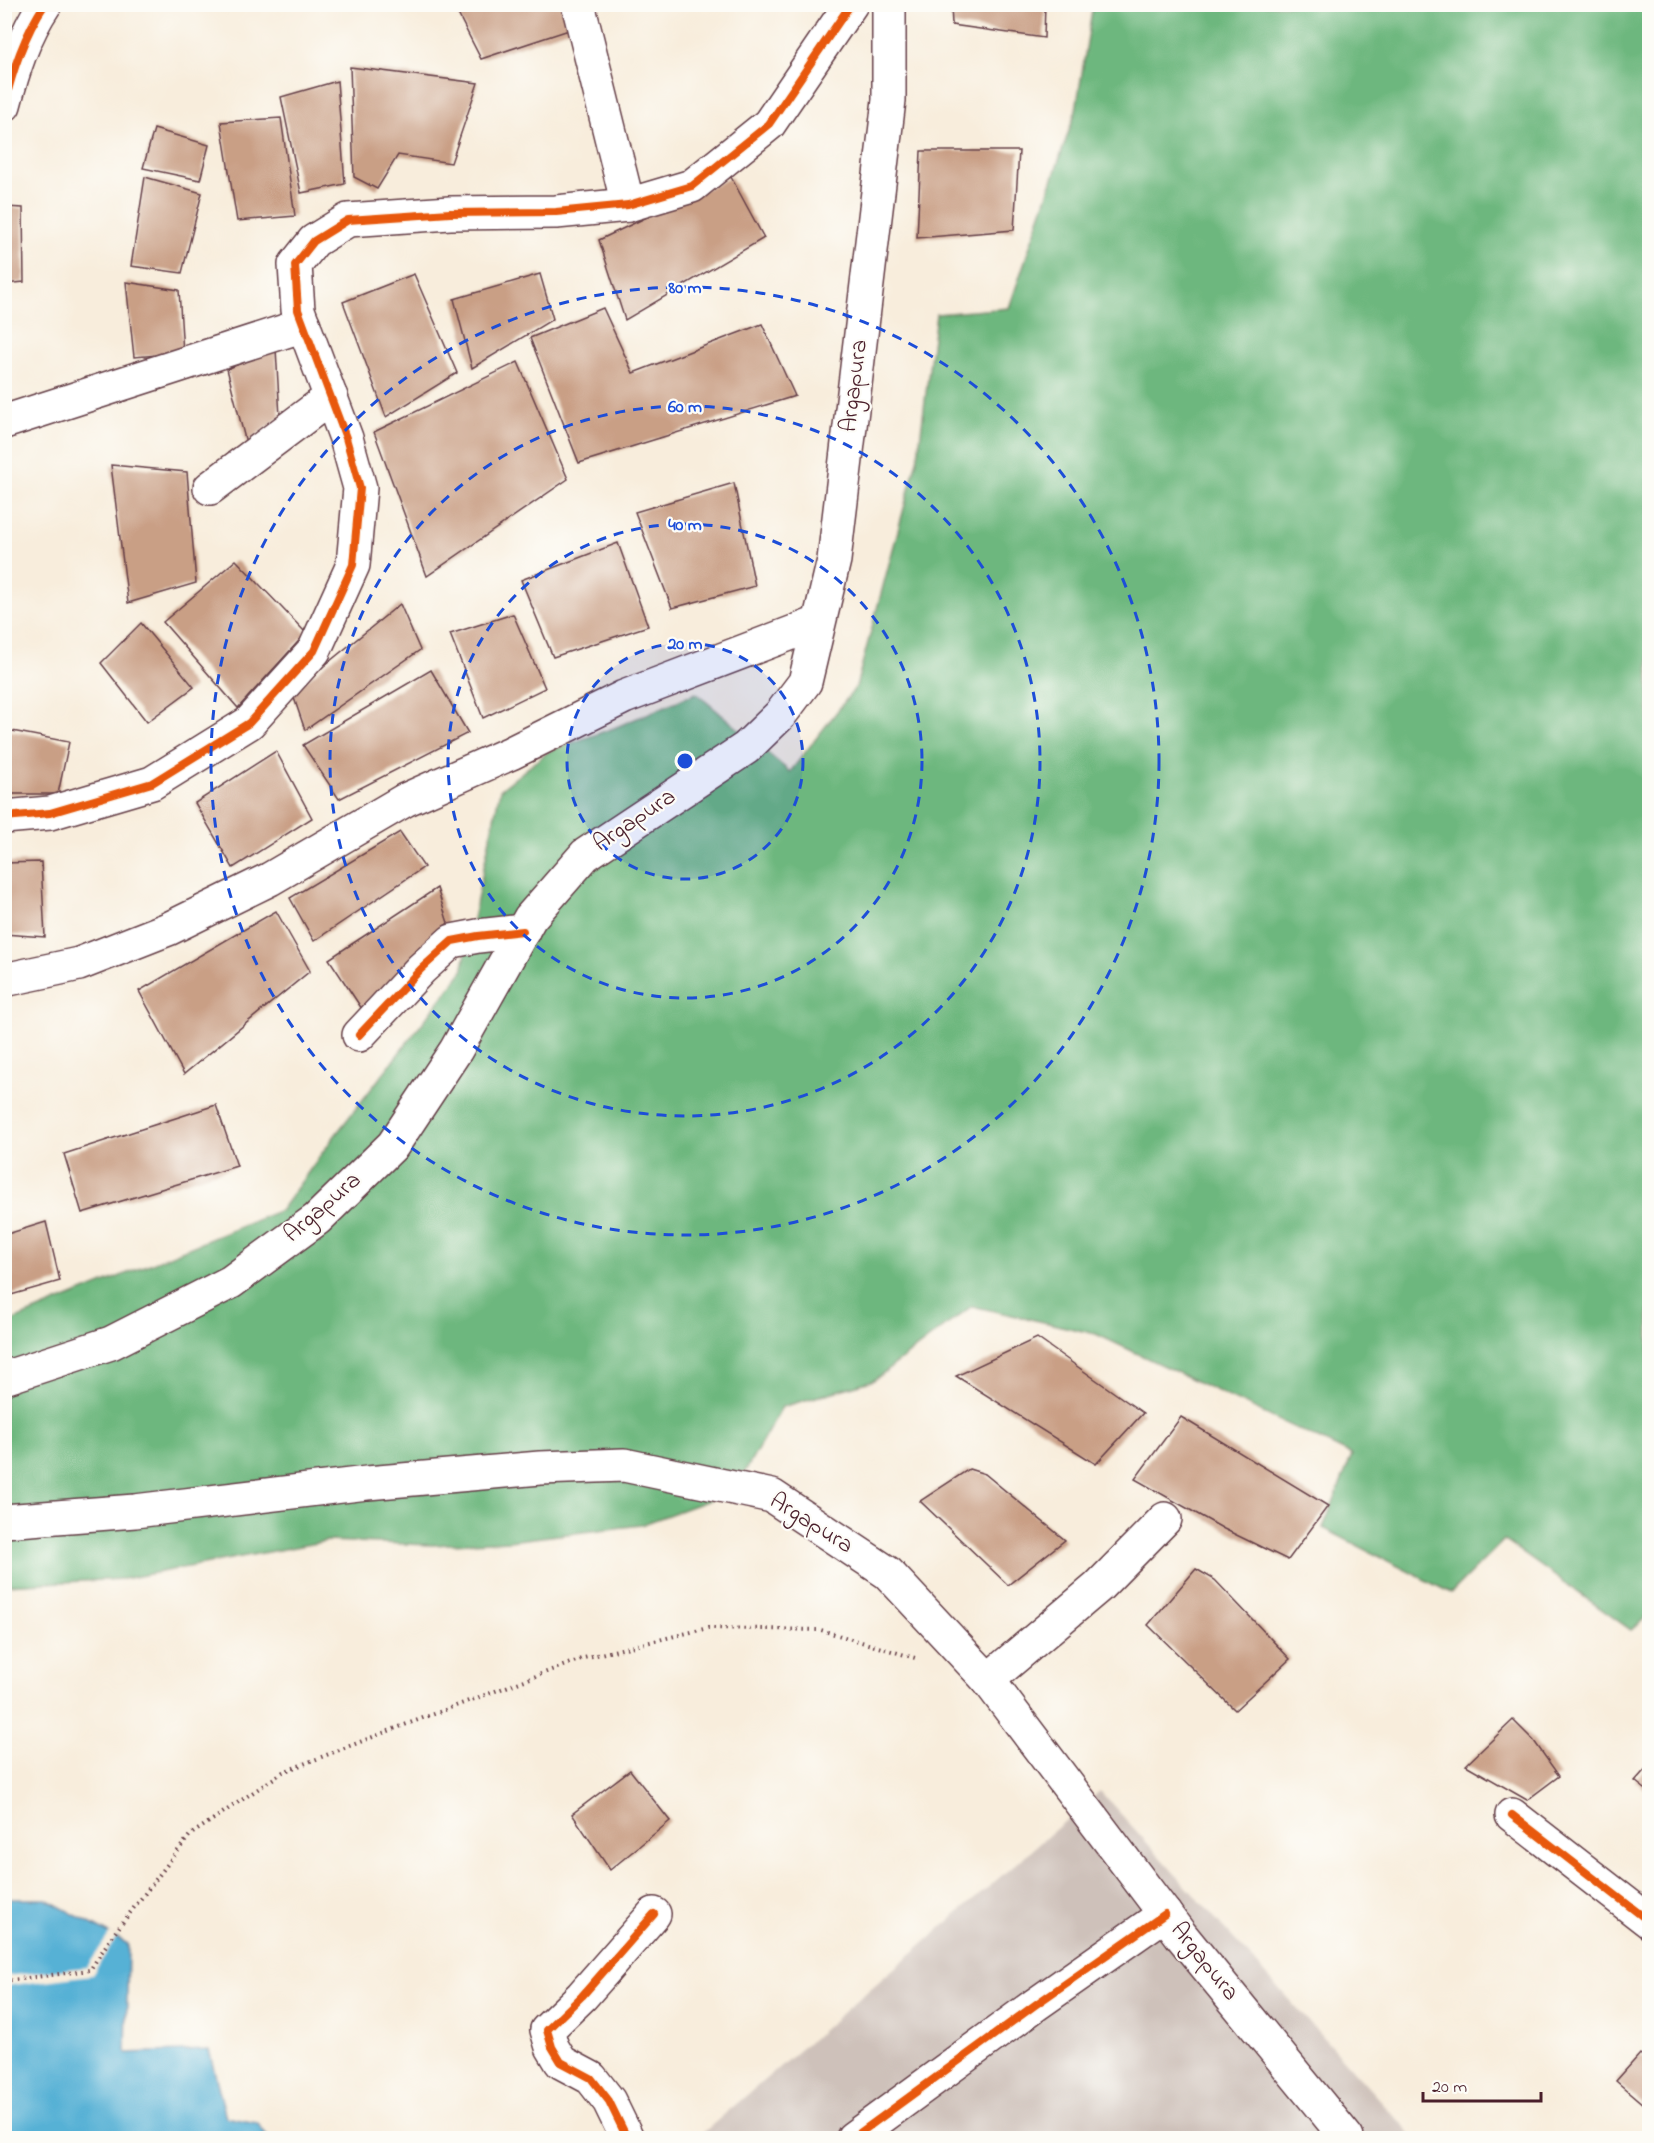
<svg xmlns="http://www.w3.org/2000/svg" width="1654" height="2143" font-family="'Indie Flower',sans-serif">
<rect width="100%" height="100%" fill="#fdfcf7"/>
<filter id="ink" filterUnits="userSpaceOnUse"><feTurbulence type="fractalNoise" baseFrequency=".0167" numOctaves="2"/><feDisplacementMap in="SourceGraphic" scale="12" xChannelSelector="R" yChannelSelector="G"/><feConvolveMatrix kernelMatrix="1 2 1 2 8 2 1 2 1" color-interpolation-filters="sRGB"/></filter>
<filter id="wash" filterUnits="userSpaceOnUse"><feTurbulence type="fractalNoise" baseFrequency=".008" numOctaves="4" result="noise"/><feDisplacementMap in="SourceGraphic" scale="24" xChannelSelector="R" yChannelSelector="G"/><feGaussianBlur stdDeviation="1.35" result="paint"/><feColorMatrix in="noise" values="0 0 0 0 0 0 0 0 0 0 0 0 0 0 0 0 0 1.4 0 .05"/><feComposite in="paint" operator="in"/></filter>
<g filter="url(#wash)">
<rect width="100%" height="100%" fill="#f8eddc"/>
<path fill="#cec1ba" d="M1100 1791 1414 2138H697Z"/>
<path fill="#6db77e" stroke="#5c6b54" stroke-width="1.5" d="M1093 5H1649V1615L1631 1630 1504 1540 1451 1593 1323 1528 1352 1455 1096 1334 972 1306 874 1380 782 1407 734 1491 641 1525 509 1541 432 1545 327 1541 123 1579 5 1585 4 1324 281 1210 333 1138 462 972 500 790 549 751 614 728 696 693 790 772 856 687 918 456 936 314 1009 308 1076 110Z"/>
<path fill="#57b1d5" stroke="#506880" stroke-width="1.5" d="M5 1899H46L128 1944 126 2053 209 2050 226 2117 257 2123 268 2138H5Z"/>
<path fill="#f8eddc" d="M110 1933 117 1937 92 1975 5 1986V1976L87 1967Z"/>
<g id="blocks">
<g fill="#c99f85">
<path d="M453 4H565L569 30 481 59Z"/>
<path d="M951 4H1045L1044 38 952 25Z"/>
<path d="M350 67 478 83 451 163 398 155 377 189 354 177Z"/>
<path d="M337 81 345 184 301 193 281 97Z"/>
<path d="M281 118 295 216 237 221 221 122Z"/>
<path d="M154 129 209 145 200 180 143 168Z"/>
<path d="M921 151H1019L1014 230 917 238Z"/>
<path d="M145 177 202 193 182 273 131 266Z"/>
<path d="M731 177 764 238 625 320 599 240Z"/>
<path d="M5 207 23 208 24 282 5 284Z"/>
<path d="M414 274 457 373 386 417 343 302Z"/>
<path d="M540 274 553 319 472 368 454 299Z"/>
<path d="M126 282 179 290 183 353 134 357Z"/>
<path d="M603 308 633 373 762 324 795 396 579 463 530 338Z"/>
<path d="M276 349 280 417 246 443 227 369Z"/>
<path d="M518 362 568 479 427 576 374 432Z"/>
<path d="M111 465 187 472 196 583 128 603Z"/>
<path d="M734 483 755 586 672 608 635 512Z"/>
<path d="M618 543 648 626 553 657 521 580Z"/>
<path d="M236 560 306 633 238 708 163 622Z"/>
<path d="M400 604 420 650 305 730 292 692Z"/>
<path d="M513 614 545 688 483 718 450 634Z"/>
<path d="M141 623 194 687 147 722 101 663Z"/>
<path d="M431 670 468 733 339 799 303 745Z"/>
<path d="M7 730 69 742 58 794H4V740Z"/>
<path d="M276 751 312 818 233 868 195 803Z"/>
<path d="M400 832 424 867 314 941 290 898Z"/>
<path d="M41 862 45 937 4 934V863Z"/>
<path d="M437 888 448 923 362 1009 329 959Z"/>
<path d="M276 911 310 971 184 1074 139 991Z"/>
<path d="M216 1105 237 1166 82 1213 64 1154Z"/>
<path d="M46 1222 60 1281 4 1297V1235Z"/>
<path d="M1037 1338 1143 1413 1096 1464 956 1376Z"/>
<path d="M1181 1417 1328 1506 1288 1560 1224 1529 1135 1479Z"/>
<path d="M969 1469 985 1474 1065 1540 1008 1585 920 1501Z"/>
<path d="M1196 1569 1215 1580 1290 1659 1235 1710 1148 1625Z"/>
<path d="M1513 1720 1534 1741 1559 1776 1527 1800 1466 1765Z"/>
<path d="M1650 1764V1793L1635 1781Z"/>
<path d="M630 1770 670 1821 610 1870 572 1814Z"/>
<path d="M1640 2054 1650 2062V2110L1616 2081Z"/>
</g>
</g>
</g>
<g filter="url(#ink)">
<use href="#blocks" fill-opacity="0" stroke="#643e46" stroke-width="1.5"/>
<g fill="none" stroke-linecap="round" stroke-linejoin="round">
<g stroke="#643e46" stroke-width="36">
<g id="minor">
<path d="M578 4 628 205"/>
<path d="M4 105C13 70 24 35 45 4"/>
<path d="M4 422 304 325"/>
<path d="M210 488 331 397"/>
<path d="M4 817 50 813 152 783 249 723 314 651 353 565 360 488 346 438 298 310 295 265 314 241 348 220 450 213 556 212 628 205 692 186 769 124 851 4"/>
<path d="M4 980 79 964 168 929 270 879 405 800 511 753 624 697 818 623"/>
<path d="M359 1035 421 969 452 941 478 936 523 931"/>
<path d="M988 1680 1098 1587 1165 1519"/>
<path d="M1512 1815 1650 1922"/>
<path d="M627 2138 609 2101 591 2078 561 2062 552 2047 547 2030 582 1996 654 1914"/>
<path d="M853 2138 1035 2005 1165 1914"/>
</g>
</g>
<g stroke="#643e46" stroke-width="36">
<g id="highway">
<path d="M4 1378 111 1343 231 1282 317 1219 393 1145 456 1050 530 918 585 855 746 748 780 715 805 682 834 560 889 100V4"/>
<path d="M4 1521 135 1511 367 1483 540 1468 624 1465 772 1496 888 1573 988 1680 1180 1934 1347 2138"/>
</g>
</g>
<path stroke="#643e46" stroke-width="4" stroke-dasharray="1.5 4.5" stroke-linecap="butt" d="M4 1981 90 1970 113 1935 190 1835 283 1772 383 1733 584 1658 708 1628 821 1630 915 1658"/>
<use href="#minor" stroke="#fff" stroke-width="33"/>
<use href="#highway" stroke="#fff" stroke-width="33"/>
<g stroke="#fdfcf7" stroke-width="11">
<g id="cycleway">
<path d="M4 105C13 70 24 35 45 4"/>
<path d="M4 817 50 813 152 783 249 723 314 651 353 565 360 488 346 438 298 310 295 265 314 241 348 220 450 213 556 212 628 205 692 186 769 124 851 4"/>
<path d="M359 1035 421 969 452 941 478 936 523 931"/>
<path d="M1512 1815 1650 1922"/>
<path d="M627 2138 609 2101 591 2078 561 2062 552 2047 547 2030 582 1996 654 1914"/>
<path d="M853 2138 1035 2005 1165 1914"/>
</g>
</g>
<use href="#cycleway" stroke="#e8590c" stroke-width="8"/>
</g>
</g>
<circle cx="685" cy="761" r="118" fill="#1d4ed8" fill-opacity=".12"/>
<g fill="none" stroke="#1d4ed8" stroke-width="3" stroke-dasharray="10 8">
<circle cx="685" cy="761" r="118"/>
<circle cx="685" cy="761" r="237"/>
<circle cx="685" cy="761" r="355"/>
<circle cx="685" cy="761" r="474"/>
</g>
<g text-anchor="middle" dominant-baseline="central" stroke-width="4.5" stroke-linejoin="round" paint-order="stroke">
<g font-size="24" fill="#4a1f2b" stroke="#fdfcf7">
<text transform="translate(855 386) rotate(-83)">Argapura</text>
<text transform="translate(635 821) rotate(-34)">Argapura</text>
<text transform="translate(323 1208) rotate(-41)">Argapura</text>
<text transform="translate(811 1524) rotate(32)">Argapura</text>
<text transform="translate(1204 1962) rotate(51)">Argapura</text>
</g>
</g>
<circle cx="685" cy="761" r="9" fill="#1d4ed8" stroke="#fdfcf7" stroke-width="3"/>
<g font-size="18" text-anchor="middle" font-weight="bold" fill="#1d4ed8" stroke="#fdfcf7" stroke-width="4.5" stroke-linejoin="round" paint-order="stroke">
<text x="685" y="293">80 m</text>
<text x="685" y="412">60 m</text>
<text x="685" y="530">40 m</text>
<text x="685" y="649">20 m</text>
</g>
<rect width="1654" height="2143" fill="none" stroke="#fdfcf7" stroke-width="24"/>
<path d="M1423 2092v9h118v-9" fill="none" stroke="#4a1f2b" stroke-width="3"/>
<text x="1432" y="2092" font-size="18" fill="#4a1f2b" stroke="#fdfcf7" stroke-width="4.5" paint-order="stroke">20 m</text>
</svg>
